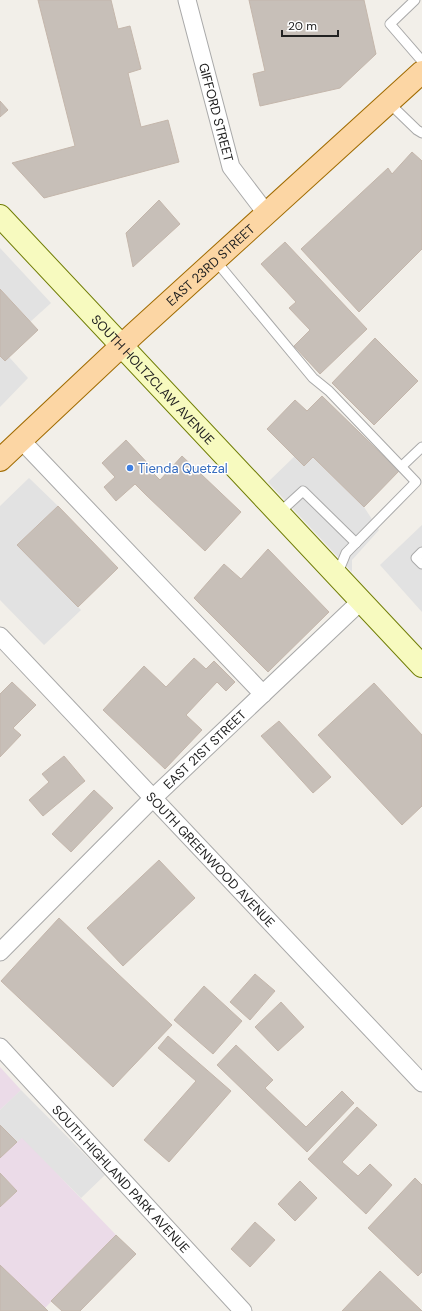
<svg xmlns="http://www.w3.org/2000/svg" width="422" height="1311" font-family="'DM Sans',sans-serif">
<rect width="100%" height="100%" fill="#f2efe9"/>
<g fill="#ebdbe8">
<path d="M0 1067 21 1090 0 1110Z"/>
<path d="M22 1137 116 1235 45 1308 0 1265V1207L17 1191 0 1173V1158Z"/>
</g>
<g fill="#e2e2e2">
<path d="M0 248 51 303 30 322 0 289Z"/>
<path d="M0 356 5 361 9 357 28 378 0 407Z"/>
<path d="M295 456 313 457 364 507 379 530 352 560V572L268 482Z"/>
<path d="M29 478 58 506 18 545 81 610 44 645 0 600V506Z"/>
<path d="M422 525V612L380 565Z"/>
<path d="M21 1090 105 1175 81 1198 22 1138 17 1142 0 1125V1110Z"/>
</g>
<g fill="#c7bfb8" stroke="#c4b6ab">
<path d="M38 0H111L118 29 130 26 141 69 128 73 141 127 168 120 179 162 44 198 12 163 75 146Z"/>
<path d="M249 0H364L376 54 340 88 260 106 253 74 265 71Z"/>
<path d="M0 101 8 110 0 117Z"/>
<path d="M412 152 422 161V249L359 312 301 249 388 168 392 174Z"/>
<path d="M159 200 180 224 133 267 126 233Z"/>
<path d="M285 242 367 329 320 374 294 346 310 330 289 308 296 302 261 264Z"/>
<path d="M0 289 38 330 5 361 0 356Z"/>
<path d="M375 338 418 381 374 425 332 383Z"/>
<path d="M322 396 399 471 364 507 313 457 304 466 267 429 295 400 307 411Z"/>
<path d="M126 440 152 468 150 470 160 480 182 456 241 512 205 551 146 495 135 484 116 501 104 487 115 477 102 463Z"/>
<path d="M58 506 118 568 78 607 17 545Z"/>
<path d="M268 549 329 612 268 672 194 598 224 564 241 579Z"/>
<path d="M194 658 206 669 214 661 235 682 226 691 217 682 186 715 202 730 165 769 103 710 144 666 166 687Z"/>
<path d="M12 682 36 705 13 728 21 735 0 757V694Z"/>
<path d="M374 683 422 735V806L402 825 318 735Z"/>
<path d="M279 721 331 777 313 793 261 736Z"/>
<path d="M64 756 85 781 43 816 29 800 49 782 42 774Z"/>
<path d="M94 790 113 808 71 852 52 834Z"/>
<path d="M159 860 195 898 123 966 87 928Z"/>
<path d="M59 918 172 1025 113 1087 1 981Z"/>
<path d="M255 974 275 991 250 1020 230 1002Z"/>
<path d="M204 986 242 1021 213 1054 174 1020Z"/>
<path d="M281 1002 304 1027 278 1051 255 1027Z"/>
<path d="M168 1036 231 1091 169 1162 144 1140 196 1081 158 1048Z"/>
<path d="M236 1045 273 1080 265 1088 306 1127 342 1091 354 1103 307 1152 217 1065Z"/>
<path d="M357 1107 377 1125 342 1162 358 1176 370 1164 392 1185 366 1214 308 1159Z"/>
<path d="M0 1125 17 1142 0 1158Z"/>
<path d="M0 1173 17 1191 0 1207Z"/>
<path d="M415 1178 422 1185V1272L418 1276 368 1228Z"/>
<path d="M300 1181 317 1198 295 1221 278 1204Z"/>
<path d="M255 1222 275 1240 250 1267 231 1249Z"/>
<path d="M116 1235 136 1254 80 1311H62L51 1301Z"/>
<path d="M0 1265 45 1308 48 1311H0Z"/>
<path d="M380 1271 422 1311H342Z"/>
</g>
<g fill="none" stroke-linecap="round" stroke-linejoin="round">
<g stroke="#a9a9a9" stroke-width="11">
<g id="service">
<path d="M415 0 390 24 422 61"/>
<path d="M388 102 417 130 422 133"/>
<path d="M215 260 313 378 329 391 416 482 346 553 337 575"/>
<path d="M402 466 422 447"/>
<path d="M279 513 303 491 356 543"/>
<path d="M422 552 416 558 422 564"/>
</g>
</g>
<g stroke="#a9a9a9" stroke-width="19">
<g id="minor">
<path id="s1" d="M187 0 231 167 266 213"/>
<path d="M21 440 263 694"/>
<path id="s2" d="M0 636 422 1083"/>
<path id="s3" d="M0 952 153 798 361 601"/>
<path id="s4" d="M0 1047 243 1311"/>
</g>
</g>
<g stroke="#707d05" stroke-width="24">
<g id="secondary">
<path id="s5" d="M0 216 422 666"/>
</g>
</g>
<g stroke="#a06b00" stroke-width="24">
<g id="primary">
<path id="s6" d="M0 460 134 334 422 72"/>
</g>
</g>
<use href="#service" stroke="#fff" stroke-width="9"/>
<use href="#minor" stroke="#fff" stroke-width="17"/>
<use href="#secondary" stroke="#f7fabf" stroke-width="22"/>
<use href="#primary" stroke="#fcd6a4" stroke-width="22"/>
</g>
<circle fill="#3f7fe0" stroke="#fff" stroke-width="1.5" cx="130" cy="468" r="4"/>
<g text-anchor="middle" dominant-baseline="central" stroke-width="3" stroke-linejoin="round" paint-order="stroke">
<g font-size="13" fill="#222" stroke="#fff">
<text stroke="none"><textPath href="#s1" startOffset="116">GIFFORD STREET</textPath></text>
<text stroke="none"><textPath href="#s6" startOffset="287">EAST 23RD STREET</textPath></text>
<text stroke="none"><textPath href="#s5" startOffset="224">SOUTH HOLTZCLAW AVENUE</textPath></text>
<text stroke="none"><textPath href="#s3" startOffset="288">EAST 21ST STREET</textPath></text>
<text stroke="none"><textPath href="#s2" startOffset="307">SOUTH GREENWOOD AVENUE</textPath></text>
<text stroke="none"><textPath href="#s4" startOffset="179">SOUTH HIGHLAND PARK AVENUE</textPath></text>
</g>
<g font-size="13" fill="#366cbe" stroke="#fff" text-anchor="start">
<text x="138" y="468">Tienda Quetzal</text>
</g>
</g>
<path d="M282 30v6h56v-6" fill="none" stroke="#222222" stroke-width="2"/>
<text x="288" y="30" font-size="12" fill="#222222" stroke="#ffffff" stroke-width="3" paint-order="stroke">20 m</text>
</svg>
